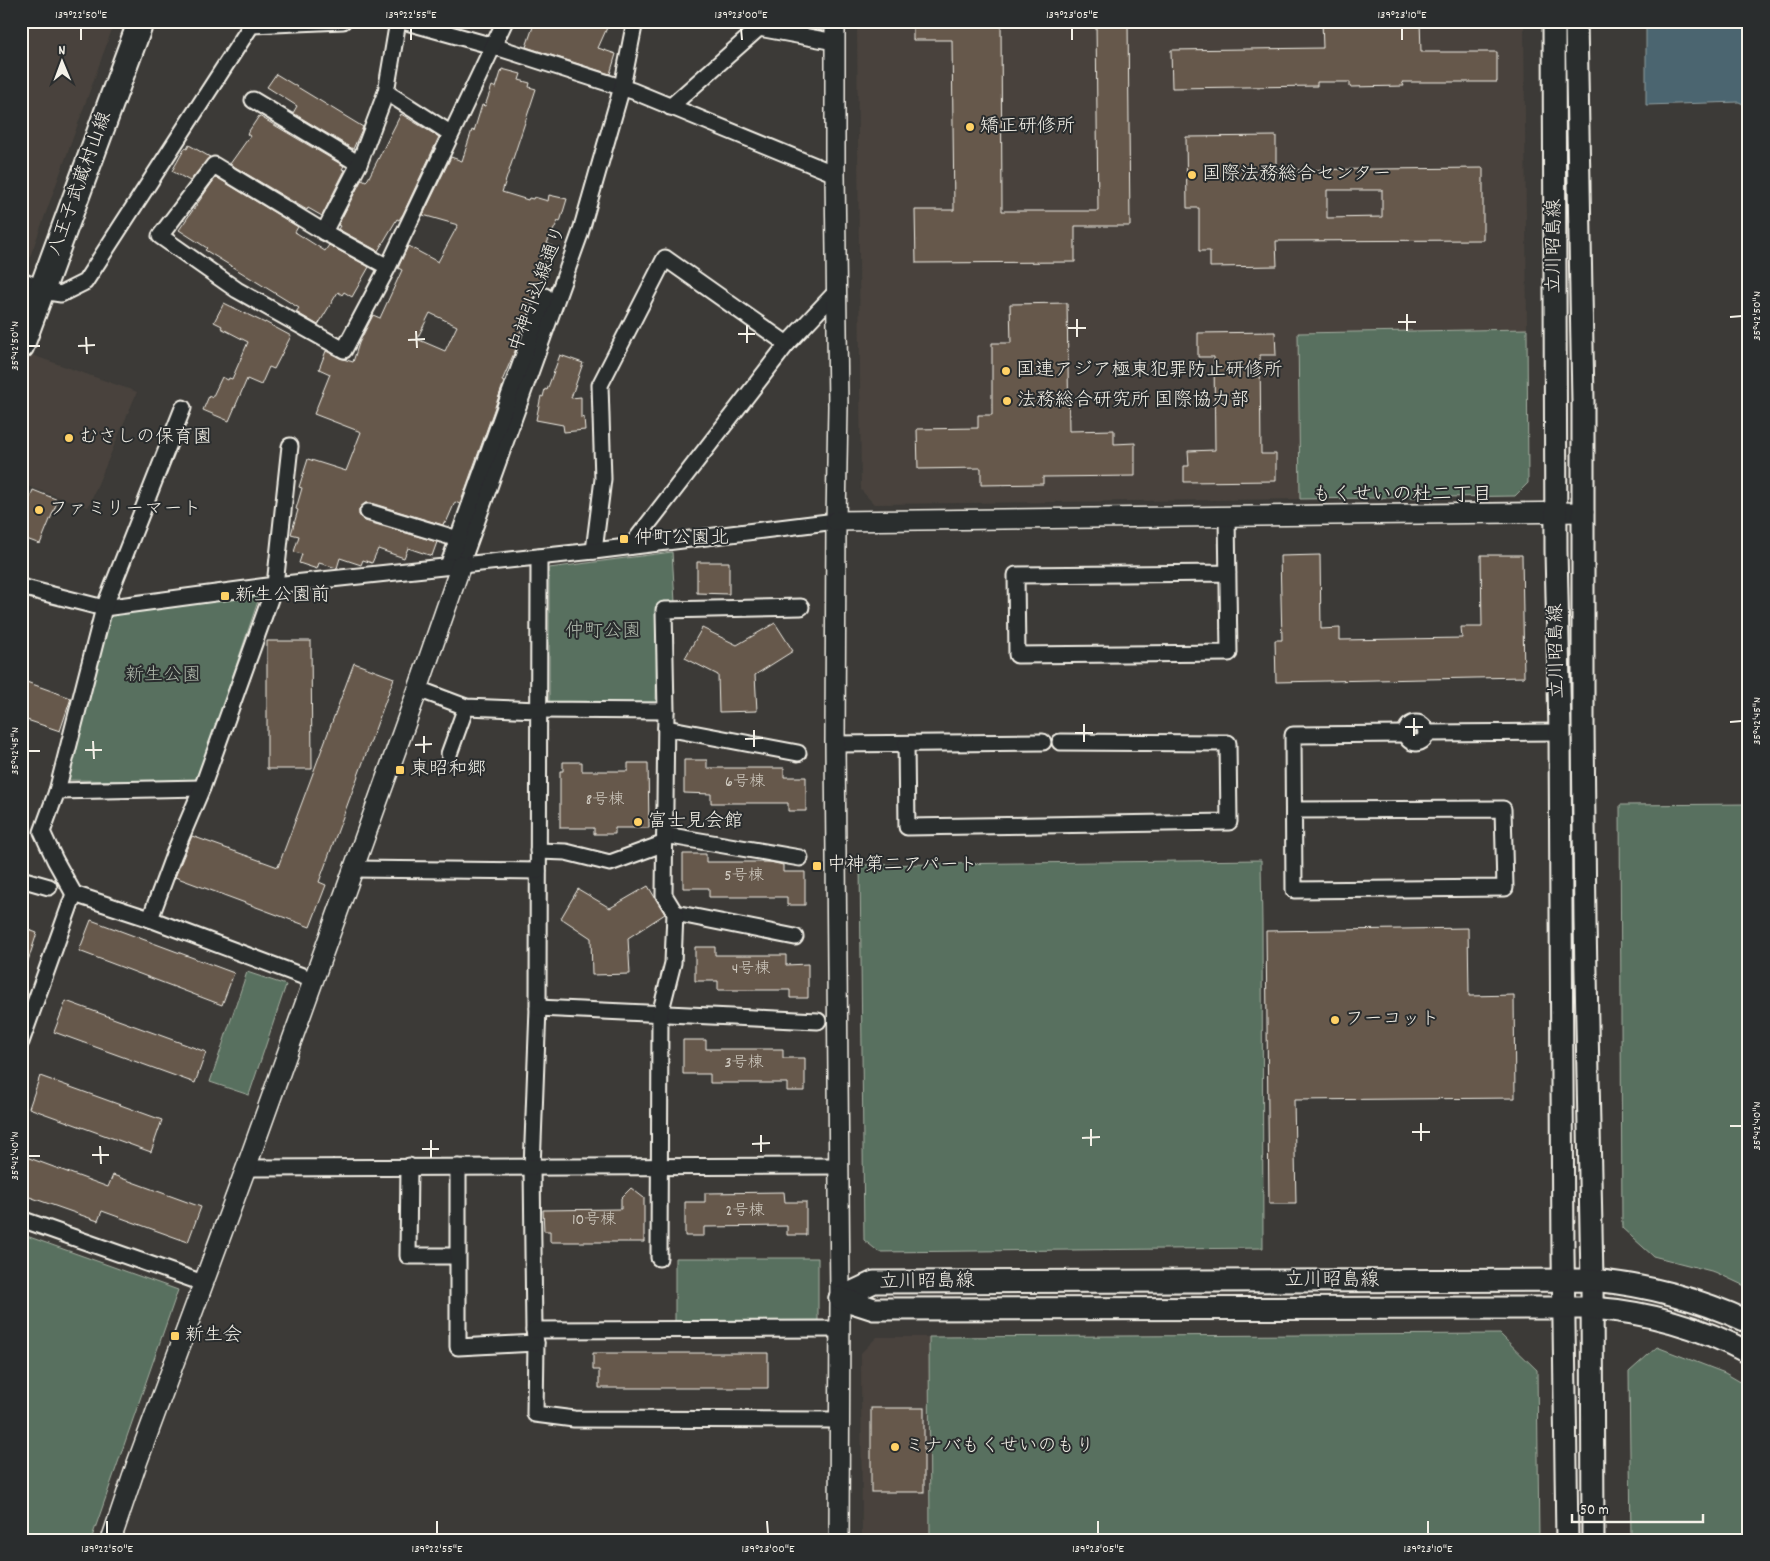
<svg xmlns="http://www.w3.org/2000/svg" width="1770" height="1561" font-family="Dekko,'Klee One',sans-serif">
<rect width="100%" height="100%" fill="#3c3a37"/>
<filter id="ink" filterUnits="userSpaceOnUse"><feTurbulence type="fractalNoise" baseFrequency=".02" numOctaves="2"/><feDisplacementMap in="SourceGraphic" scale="10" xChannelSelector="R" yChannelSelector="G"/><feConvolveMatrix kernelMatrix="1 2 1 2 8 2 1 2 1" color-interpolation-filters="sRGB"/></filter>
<g filter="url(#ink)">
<g fill="#49433d">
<path d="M21 21H115L26 268 21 266Z"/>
<path d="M857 21H1524L1527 329 1298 333 1300 499 874 504 861 490Z"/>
<path d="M29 354 137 392 88 507 21 484V378Z"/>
<path d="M877 1337H929L930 1540H862L861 1353Z"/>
</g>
<g fill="#58705e" stroke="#a6b0a3">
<path d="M1527 329 1528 483 1515 496 1300 499 1298 333Z"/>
<path d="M672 552 675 602 662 604 657 613 656 706 549 705V568Z"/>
<path d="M260 595 197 782 68 780 110 615Z"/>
<path d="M1749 804V1288L1715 1272 1653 1256 1622 1228 1620 805Z"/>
<path d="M1261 860 1262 924 1263 1248 879 1252 864 1240 860 865Z"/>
<path d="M247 972 286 985 249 1095 210 1082Z"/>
<path d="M21 1234 178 1290 91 1540H21Z"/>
<path d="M675 1258H818V1321L675 1322Z"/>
<path d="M1500 1334 1537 1370 1539 1540H930L929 1337Z"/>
<path d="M1657 1347 1725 1373 1749 1387V1540H1631L1629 1372Z"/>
</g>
<path fill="#4b656f" stroke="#8f9d9f" d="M1646 21H1749V107L1739 102 1646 105Z"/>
<g fill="#66584c" stroke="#f4f1e8" fill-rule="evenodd">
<path d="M535 21H610L598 48 616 54 610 74 526 47Z"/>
<path d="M913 21H1001L1002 211H1098L1096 21H1128L1130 226H1075V262L916 263 915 210H954L952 40H913Z"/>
<path d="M1322 21H1420L1421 52H1497V82H1402L1404 86 1350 87V82H1317V86L1172 88 1171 50 1323 48Z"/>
<path d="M502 69 521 74 519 80 530 83 529 87 536 89 502 192 528 200 529 198 533 199 534 197 548 201 549 195 567 199 560 222 558 221 547 243 552 246 543 266 546 268 528 309 530 310 528 316 515 343 518 344 502 381 504 382 460 504 455 502 446 523 444 522 443 525 371 503H365L359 509V515L365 521 437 542 432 556 408 548 404 558 378 549 372 563 363 560 361 565 340 558 337 568 319 563 317 569 299 563 302 554 294 552 299 536 291 534 298 510 296 509 302 488 299 487 308 459 346 471 361 432 314 414 330 374 319 369 326 351 340 358 353 362 359 343 373 315 380 318 402 270 398 268 408 246 438 262 458 225 423 215 451 157 462 161 472 130 474 131 482 105 485 106 492 86 496 88ZM430 313 457 326 445 351 417 339Z"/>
<path d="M276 74 363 127 353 149 293 113 297 106 267 87Z"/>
<path d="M401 114 439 137 403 214 399 220 397 219 378 251 338 229 340 226 338 225 362 179 366 181 368 179Z"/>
<path d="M259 116 344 166 342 169 345 170 322 216 308 208 307 210 230 164 250 136 247 134Z"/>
<path d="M1276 136V170L1483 168V240L1276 241 1277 266 1210 267V251H1199V208H1187L1186 137ZM1327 190H1382V217L1327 218Z"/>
<path d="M189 145 210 157 190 181 172 171 185 148 187 149Z"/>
<path d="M216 177 298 227 295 232 325 251 329 245 369 267 352 297 344 292 342 295 338 292 318 325 296 312 299 308 205 250 207 248 179 230Z"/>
<path d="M224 303 265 323V322L291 336 274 369 269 367 261 385 247 379 229 421 203 410 209 396 212 398 222 377 228 380 229 378 232 379 248 342 221 328 222 326 214 322Z"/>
<path d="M1067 303 1069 431 1114 430V444L1135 443V476L1043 477V484L981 485V468L918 469 917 429 978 428V415H992V343H1011L1010 304Z"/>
<path d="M1275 332 1276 355H1260L1261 454H1276V481L1184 482V466H1189L1188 451 1215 450 1214 357H1198V333Z"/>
<path d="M560 355 583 363 571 398 581 397V418L584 417 585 430 564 432 563 425 536 420 541 396 543 397 545 389 547 390Z"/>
<path d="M33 490 58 500 40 544 21 537V519Z"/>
<path d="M1320 555 1321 629 1340 628V640L1462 638 1461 627H1482L1481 555H1522L1524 677 1276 682 1275 640H1282L1280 556Z"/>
<path d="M697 562H729V594L697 593Z"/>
<path d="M775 623 793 651 755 675 757 711 719 712 718 675 685 658 702 628 737 645Z"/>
<path d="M267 641H311L312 769H267Z"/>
<path d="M354 663 394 678 319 882 326 885 310 927 175 877 192 836 278 867Z"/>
<path d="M21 680 71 698 60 731 21 718Z"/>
<path d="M684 760H707V768H784V777H806V811H788V803H711V794L684 793Z"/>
<path d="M563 762H582V771H628V763H648L649 828H615V834H594V828H560V771H563Z"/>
<path d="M683 854H706V862H770L783 865V872H805V905H787V897H709V888H683Z"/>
<path d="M648 886 665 914 628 938 630 974 592 975 591 938 561 918 578 889 610 908Z"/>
<path d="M91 920 234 973 222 1005 79 951Z"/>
<path d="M21 927 37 933 24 973H21Z"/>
<path d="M1468 928 1469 996 1514 995 1515 1098 1294 1100 1296 1204H1269L1266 931Z"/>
<path d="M695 947H715V955H786V965L808 964V998H790V990H718V981H695Z"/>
<path d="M66 1001 206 1052 195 1083 54 1032Z"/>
<path d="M683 1040H706V1049H783V1058H805V1091H787V1083H710V1074H683Z"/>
<path d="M40 1076 162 1120 151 1152 29 1108Z"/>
<path d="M21 1155 108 1187 113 1175 201 1207 188 1242 102 1211 98 1221 21 1194Z"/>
<path d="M631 1188 644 1198V1242H550V1231H544L543 1210 621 1209V1198Z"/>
<path d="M784 1192 785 1202H806V1235H787V1226L704 1227V1236H685V1202H705V1193Z"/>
<path d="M593 1353H768V1388H599V1370H593Z"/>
<rect x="871" y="1408" width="53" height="84"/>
</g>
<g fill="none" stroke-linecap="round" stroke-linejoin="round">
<g stroke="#f4f1e8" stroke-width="19">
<g id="minor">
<path d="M403 21 493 46 633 91 835 174"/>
<path d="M754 22 759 28 835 42"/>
<path d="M252 25 343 21"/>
<path d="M386 92 450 133"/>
<path d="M253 100 359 164"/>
<path d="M670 107 759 28"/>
<path d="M324 232 359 164 386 92 398 21"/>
<path d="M388 267 324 232 214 165 160 236 237 290 344 350 388 267 505 21"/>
<path d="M42 291 61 294 85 282 254 21"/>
<path d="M368 512 458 539"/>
<path d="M1227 517 1229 653 1017 655 1016 575 1228 573"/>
<path d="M631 546 787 344 836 292"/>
<path d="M594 551 603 479 600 385 665 258 787 344"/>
<path d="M539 557 538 1008 532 1168 534 1330 536 1343 535 1414 574 1419 839 1420"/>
<path d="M461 565 580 234 622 87 635 21"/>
<path d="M448 566 545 296"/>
<path d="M21 587 104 608 275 585 594 551 836 521"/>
<path d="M418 689 466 707 538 710 666 711"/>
<circle cx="1416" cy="733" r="10"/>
<path d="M666 728 798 753"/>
<path d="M1426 733 1560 732"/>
<path d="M835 744 1043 742"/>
<path d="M906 744 907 827 1229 822 1228 743 1060 742"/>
<path d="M449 754 466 707"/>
<path d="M57 791 202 788"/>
<path d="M1294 810 1503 809 1505 888 1294 890 1293 735 1406 734"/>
<path d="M665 835 800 858"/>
<path d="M538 851 566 852 610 863 665 843"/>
<path d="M353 869 538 871"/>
<path d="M21 879 49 887"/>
<path d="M74 894 55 860 42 832 57 791 104 608 183 408"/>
<path d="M675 913 795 937"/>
<path d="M150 919 174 854 202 788 275 585 290 446"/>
<path d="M538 1008 818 1021"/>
<path d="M21 1042 74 894 150 919 313 980"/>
<path d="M409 1166 408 1256H457"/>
<path d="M458 1167V1347L536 1343"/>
<path d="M246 1168 838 1166"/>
<path d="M21 1219 203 1283"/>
<path d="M659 1258 660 1014 673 963 675 913 664 895 666 711 664 610 801 607"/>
<path d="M534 1330 839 1329"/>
</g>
</g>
<g stroke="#f4f1e8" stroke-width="22">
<g id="tertiary">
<path d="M835 21V174L838 406 836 521 835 744 840 1298 839 1540"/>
<path d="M21 282 42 291"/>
<path d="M836 521 1584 512"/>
<path d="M111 1540 137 1463 246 1168 418 689 461 565"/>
</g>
</g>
<g stroke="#f4f1e8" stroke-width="25">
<g id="secondary">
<path d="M1554 21 1556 551 1560 732 1563 1253 1567 1540"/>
<path d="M1576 21 1583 401V725L1585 922 1592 1280 1593 1540"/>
<path d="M840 1298 874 1282 1592 1280C1647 1285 1699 1299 1749 1322"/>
<path d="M840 1298 874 1309 1592 1308C1648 1312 1699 1326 1749 1353"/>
</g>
</g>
<g stroke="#f4f1e8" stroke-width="29">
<path id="primary" d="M21 346 141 21"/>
</g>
<use href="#minor" stroke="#2a2d2e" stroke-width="15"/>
<use href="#tertiary" stroke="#2a2d2e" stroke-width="19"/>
<use href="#secondary" stroke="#2a2d2e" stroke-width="21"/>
<use href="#primary" stroke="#2a2d2e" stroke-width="25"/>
</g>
</g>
<path fill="none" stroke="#f4f1e8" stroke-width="2" d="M81 28V40M411 28V40M741 28 742 40M1072 28V40M1402 28V40M1407 314V331M1730 317 1742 316M1077 319V337M1398 322H1416M747 325V343M1068 328H1086M416 331 417 348M738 334H755M86 337 87 354M408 340 425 339M28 346H40M78 346 95 345M1414 718V736M1730 722 1742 721M1084 724V742M1405 727H1423M754 730V747M1075 733H1093M424 736V753M745 739 763 738M93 741 94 759M415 745 432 744M85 750H102M28 751H40M1421 1123V1141M1730 1126H1742M1091 1129V1146M1412 1132H1430M761 1135V1152M1082 1138 1100 1137M431 1140V1158M752 1144 770 1143M100 1146 101 1164M422 1149H439M92 1155H109M28 1156H40M107 1521V1534M437 1521V1534M767 1521 768 1534M1098 1521V1534M1428 1521V1534"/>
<g fill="#ffd166" stroke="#2a2d2e" stroke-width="2">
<circle cx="970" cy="127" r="5"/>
<circle cx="1192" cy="175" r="5"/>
<circle cx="1006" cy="371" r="5"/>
<circle cx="1007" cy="401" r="5"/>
<circle cx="69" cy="438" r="5"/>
<circle cx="39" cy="510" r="5"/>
<rect x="619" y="534" width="10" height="10" rx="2.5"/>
<rect x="220" y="591" width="10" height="10" rx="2.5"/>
<rect x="395" y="765" width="10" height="10" rx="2.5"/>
<circle cx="638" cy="822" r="5"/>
<rect x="812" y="861" width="10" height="10" rx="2.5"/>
<circle cx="1335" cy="1020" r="5"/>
<rect x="170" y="1331" width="10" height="10" rx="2.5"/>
<circle cx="895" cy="1447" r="5"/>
</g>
<g text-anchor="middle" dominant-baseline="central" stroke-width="4" stroke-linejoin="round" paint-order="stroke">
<g font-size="16" fill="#d0cbc1">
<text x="745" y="782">6号棟</text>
<text x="605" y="800">8号棟</text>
<text x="744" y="876">5号棟</text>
<text x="751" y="969">4号棟</text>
<text x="744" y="1063">3号棟</text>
<text x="745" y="1211">2号棟</text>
<text x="594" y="1220">10号棟</text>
</g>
<g font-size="19" fill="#f4f1e8" stroke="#2a2d2e" text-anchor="start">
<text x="980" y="127">矯正研修所</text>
<text x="1202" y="175">国際法務総合センター</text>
<text x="1016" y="371">国連アジア極東犯罪防止研修所</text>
<text x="1017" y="401">法務総合研究所 国際協力部</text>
<text x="79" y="438">むさしの保育園</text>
<text x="49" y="510">ファミリーマート</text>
<text x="634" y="539">仲町公園北</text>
<text x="235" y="596">新生公園前</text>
<text x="410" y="770">東昭和郷</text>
<text x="648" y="822">富士見会館</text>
<text x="827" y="866">中神第二アパート</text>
<text x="1345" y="1020">フーコット</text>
<text x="185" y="1336">新生会</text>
<text x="905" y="1447">ミナバもくせいのもり</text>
</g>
<g font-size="19" fill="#f4f1e8" stroke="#2a2d2e">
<text transform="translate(81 184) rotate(-70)">八王子武蔵村山線</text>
<text transform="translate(1555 246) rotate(-90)">立川昭島線</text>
<text transform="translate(539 289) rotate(-70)">中神引込線通り</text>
<text transform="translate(1558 651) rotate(-91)">立川昭島線</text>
<text x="1332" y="1281">立川昭島線</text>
<text transform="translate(927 1283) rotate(-1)">立川昭島線</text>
</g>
<g font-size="19" fill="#aeb7aa" stroke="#2a2d2e">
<text x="603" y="632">仲町公園</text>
<text x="163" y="676">新生公園</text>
</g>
<g font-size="20" fill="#f4f1e8" stroke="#2a2d2e">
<text x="1402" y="496">もくせいの杜二丁目</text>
</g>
</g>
<rect width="1770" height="1561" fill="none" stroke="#2a2d2e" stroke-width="55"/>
<g transform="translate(62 62) rotate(359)" stroke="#2a2d2e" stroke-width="4" paint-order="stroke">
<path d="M0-4L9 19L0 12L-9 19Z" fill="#f4f1e8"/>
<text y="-8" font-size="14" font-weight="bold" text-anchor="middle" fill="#f4f1e8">N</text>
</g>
<path d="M1572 1514v8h131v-8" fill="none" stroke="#f4f1e8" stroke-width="2.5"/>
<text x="1580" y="1514" font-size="15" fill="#f4f1e8" stroke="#2a2d2e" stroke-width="4" paint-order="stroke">50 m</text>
<rect x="28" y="28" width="1714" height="1506" fill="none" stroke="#f4f1e8" stroke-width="2"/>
<g font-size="12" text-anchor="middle" fill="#f4f1e8">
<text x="81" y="18">139°22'50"E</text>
<text x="411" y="18">139°22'55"E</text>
<text x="741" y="18">139°23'00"E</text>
<text x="1072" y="18">139°23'05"E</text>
<text x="1402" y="18">139°23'10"E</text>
<text transform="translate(1756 316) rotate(-90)" y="4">35°42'50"N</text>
<text transform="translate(14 346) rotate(-90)" y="4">35°42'50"N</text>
<text transform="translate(1756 721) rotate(-90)" y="4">35°42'45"N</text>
<text transform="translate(14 751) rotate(-90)" y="4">35°42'45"N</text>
<text transform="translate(1756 1126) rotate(-90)" y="4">35°42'40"N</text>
<text transform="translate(14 1156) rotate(-90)" y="4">35°42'40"N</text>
<text x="107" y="1552">139°22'50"E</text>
<text x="437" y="1552">139°22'55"E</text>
<text x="768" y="1552">139°23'00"E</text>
<text x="1098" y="1552">139°23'05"E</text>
<text x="1428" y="1552">139°23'10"E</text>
</g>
</svg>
